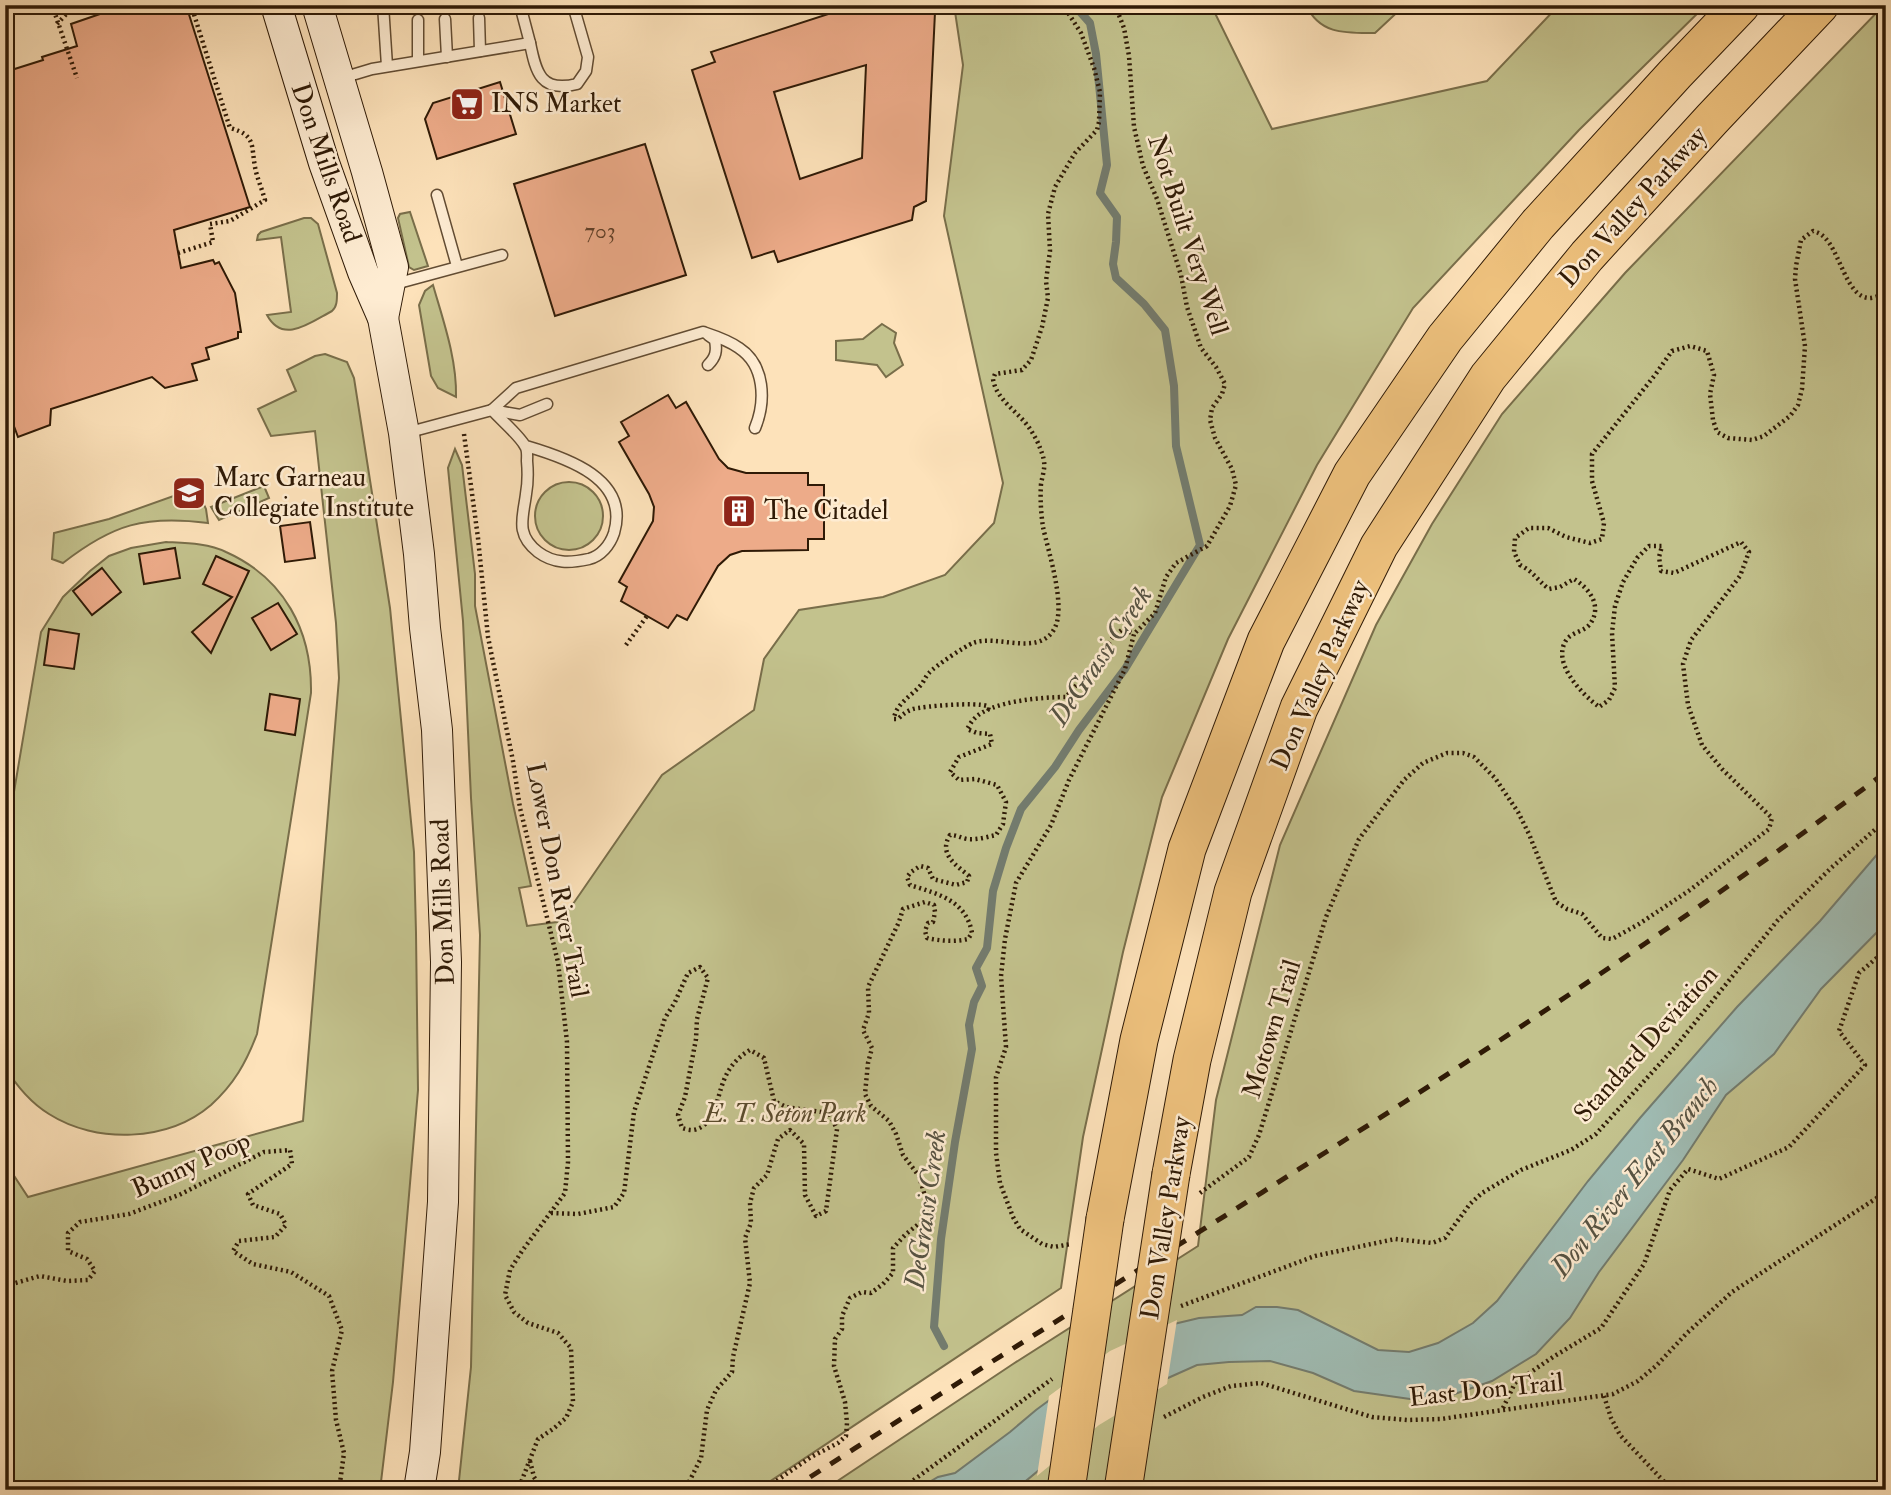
<svg xmlns="http://www.w3.org/2000/svg" width="1891" height="1495" font-family="'IM FELL Double Pica',serif">
<rect width="100%" height="100%" fill="#fde2ba"/>
<filter id="stains"><feTurbulence type="fractalNoise" baseFrequency=".00286" numOctaves="4"/><feColorMatrix values="0 0 0 0 .2 0 0 0 0 .09 0 0 0 0 .02 0 0 0 .5 -.17"/></filter>
<radialGradient id="worn" r=".72"><stop offset=".6" stop-color="#630" stop-opacity="0"/><stop offset="1" stop-color="#630" stop-opacity=".3"/></radialGradient>
<g fill="#c3c28d" stroke="#796e4a" stroke-width="2">
<path d="M954 5H1211L1272 129 1487 81 1559 5H1706L1579 130 1413 308 1317 465 1228 639 1162 797 1123 952 1083 1137 1061 1288 757 1490H458L471 1367 480 935 471 798 463 621 448 468 455 449 462 465 475 574V606L513 804 531 886 519 888 527 926 557 922 573 904 662 775 754 710 764 659 799 610 883 597 945 575 994 523 1003 483 944 216 963 65Z"/>
<path d="M1306 5H1405L1375 33C1346 33 1320 35 1306 5Z"/>
<path d="M1884 5H1886V1490H824L1013 1364 1198 1246 1216 1100 1280 845 1376 625 1432 524 1502 414 1625 273Z"/>
<path d="M410 212 428 266 414 270 409 267 398 218 400 214Z"/>
<path d="M304 218H311L318 224 337 293C337 300 337 307 332 311 311 322 283 345 267 315L291 312 281 237 257 240 258 235 261 232Z"/>
<path d="M433 285C443 320 457 359 456 397L438 388 431 376 419 305 425 291Z"/>
<path d="M882 324 896 333 894 343 903 365 886 377 877 365 836 360V341L863 339Z"/>
<path d="M325 354 347 362 354 378 390 608 414 852 416 933 418 1090 393 1382 380 1490H5V1162L28 1197 303 1121 339 678 336 623 315 431 271 436 258 409 296 391 287 370 315 356Z"/>
<circle cx="569" cy="516" r="34"/>
<path d="M264 486 269 498 219 520 211 507Z"/>
<path d="M196 488 206 509 208 523C145 515 113 524 63 563L52 559 54 533 109 519Z"/>
<path d="M166 542C185 543 208 543 226 552 284 578 312 630 311 693L257 1034C246 1063 234 1084 211 1105 168 1142 96 1144 49 1114 31 1103 16 1085 5 1067V845L41 632 63 597 90 571 109 556 131 548Z"/>
</g>
<path fill="#a0bdb5" stroke="#737c6f" stroke-width="2" d="M1886 844V923L1821 989 1774 1054 1726 1095 1683 1160 1599 1272 1570 1318 1536 1354 1492 1381 1449 1396 1410 1399 1354 1391 1313 1373 1270 1361 1229 1362 1197 1365 1168 1378 1097 1422 1015 1490H916L938 1477 955 1473 1010 1432 1036 1410 1112 1354 1174 1324 1199 1318 1242 1315 1256 1307H1277L1298 1310 1378 1350 1409 1352 1438 1343 1473 1323 1497 1301 1588 1181 1640 1118 1737 1007 1820 921Z"/>
<path fill="#fde2ba" d="M1177 1320 1167 1384 1099 1425 1037 1476 1049 1396 1110 1351Z"/>
<g fill="none" stroke-linecap="round" stroke-linejoin="round">
<path stroke="#737c6f" stroke-width="8" d="M944 1346 934 1327 941 1239 955 1142 972 1049 969 1025 974 1002 982 986 976 968 987 948 993 891 1006 848 1021 809 1055 767 1079 730 1125 669 1200 545 1176 446 1174 386 1165 330 1144 304 1116 278 1113 264 1116 242 1117 217 1100 193 1107 165 1096 54 1090 23 1074 5"/>
</g>
<g fill="#edab89" stroke="#2f1a06" stroke-width="2" fill-rule="evenodd">
<path d="M126 5H186L250 207 174 230 181 268 213 260 215 264 219 262 235 293 241 332H238V338L206 348 209 359 192 364 197 380 165 388 152 377 51 409 50 425 18 437 12 421 5 423V72L43 60 42 57 77 46 71 24Z"/>
<path d="M856 5H907L909 11 935 12 926 201 914 207 912 220 778 262 774 251 752 258 692 70 715 62 711 52ZM866 65 862 158 800 179 774 92Z"/>
<path d="M500 82 516 134 437 159 425 119 433 103Z"/>
<path d="M645 144 686 275 555 316 514 184Z"/>
<path d="M668 395 676 408 686 402 719 459 728 468 746 473H808V485H824V539H808V550L742 551 730 555 718 566 687 620 677 615 668 628 621 601 627 587 619 582 653 521 654 507 649 494 619 442 629 436 621 422Z"/>
<path d="M310 522 315 558 285 562 280 526Z"/>
<path d="M175 548 180 578 144 584 139 554Z"/>
<path d="M216 556 249 571 211 653 192 632 232 597 203 584Z"/>
<path d="M102 568 121 592 92 615 73 591Z"/>
<path d="M278 603 297 634 271 650 252 618Z"/>
<path d="M49 629 79 634 74 669 44 665Z"/>
<path d="M270 694 300 699 295 735 265 730Z"/>
</g>
<g fill="none" stroke-linecap="round" stroke-linejoin="round">
<g stroke="#624c33" stroke-width="13">
<g id="service">
<path d="M383 5 387 66"/>
<path d="M479 18 480 51"/>
<path d="M445 19 447 57"/>
<path d="M418 20V61"/>
<path d="M530 43C536 73 541 93 577 84L586 71 588 57 573 5"/>
<path d="M342 78 372 69 530 43 520 5"/>
<path d="M437 195 457 266"/>
<path d="M395 284 502 255"/>
<path d="M708 365C716 357 717 351 715 340L708 335"/>
<path d="M492 410 516 388 703 332C715 336 728 340 739 348 765 365 766 401 755 428"/>
<path d="M492 410 520 415 547 404"/>
<path d="M406 433 492 410C500 419 520 436 525 446 528 450 527 457 527 461 528 472 528 483 526 494 523 518 515 534 538 552 554 564 570 563 589 559 601 556 610 545 614 533 630 479 567 458 526 446"/>
</g>
</g>
<g stroke="#2f1a06" stroke-width="32">
<g id="secondary">
<path d="M276 5 324 163 363 272 383 318 404 433 419 554 425 628 437 730 446 962 443 1202 425 1452 419 1490"/>
<path d="M317 5 367 172 393 267 383 318"/>
</g>
</g>
<g stroke="#2f1a06" stroke-width="39">
<g id="motorway">
<path d="M1171 1174 1192 1060 1233 892 1299 708 1379 546 1488 377 1587 256 1712 119 1820 5"/>
<path d="M1105 1219 1139 1040 1187 849 1266 641 1352 474 1445 338 1538 224 1675 74 1741 5"/>
</g>
</g>
<g stroke="#2f1a06" stroke-width="4.5" stroke-dasharray="2 3.5" stroke-linecap="butt">
<path d="M52 5 77 78"/>
<path d="M1115 5 1124 28 1129 56 1134 127 1143 166 1157 199 1181 275 1187 307 1201 348 1216 367 1225 384 1222 394 1212 408 1210 420 1215 438 1232 469 1236 485 1230 506 1207 546 1176 563 1166 577 1155 613 1134 634"/>
<path d="M57 24 75 5"/>
<path d="M178 253 213 242 210 224 230 221 265 200C262 189 257 178 255 167 251 145 256 135 230 128L191 5"/>
<path d="M464 434 478 538 488 637 513 761 520 808 558 962 567 1042 568 1162 565 1193 522 1251 510 1270 505 1295 514 1312 528 1323 558 1333 571 1348 573 1402 566 1418 553 1429 538 1439 518 1490"/>
<path d="M626 645 647 616"/>
<path d="M989 710 987 706C976 702 925 706 913 709 907 711 903 714 898 719H894C895 705 911 696 920 686 924 682 925 677 929 673 934 667 965 646 973 643 996 634 1036 656 1053 631 1068 610 1048 551 1043 527 1041 513 1040 499 1041 484 1044 468 1047 465 1040 448 1038 442 1034 435 1030 429 1019 412 996 400 993 379L995 374 1022 370 1031 360 1042 327 1048 298 1046 281 1050 251 1048 214 1055 187 1075 153 1097 130 1099 122 1100 92 1094 68 1081 33 1063 5"/>
<path d="M1200 1193 1249 1157 1259 1135 1326 917 1359 839 1404 780 1423 763 1447 753H1463L1474 757 1495 778 1518 812 1529 834 1556 902 1567 909 1582 914 1602 938 1612 939 1639 924 1690 890 1769 829 1772 818 1722 769 1702 745 1688 705 1683 664 1691 640 1740 576 1749 552 1741 542 1674 573 1661 571 1659 557 1662 546H1649L1637 558 1623 582 1615 606 1612 633 1615 688 1609 700 1599 707C1582 694 1550 662 1567 639 1573 632 1585 631 1590 624 1603 606 1589 588 1574 579L1560 587 1549 589C1537 580 1534 572 1520 565L1514 552 1515 538 1529 528H1548L1566 537 1590 543 1602 539 1604 523 1592 481V454L1655 375 1672 351 1690 346 1707 351 1714 375 1710 394 1713 420 1717 432 1728 438 1752 440 1764 436 1790 416 1798 405 1802 389 1805 346 1795 279 1796 266 1801 240 1813 231C1816 232 1820 233 1823 236 1840 250 1846 297 1869 298 1874 298 1881 295 1886 294"/>
<path d="M551 1213 578 1214 614 1207 624 1193 634 1112 665 1018 675 1002 688 973 700 967 708 978 697 1019 696 1039 685 1097 678 1115 682 1128C685 1129 689 1130 693 1130 715 1127 717 1096 724 1080 729 1067 738 1057 750 1050L764 1058 774 1101 786 1107 829 1113 837 1129 826 1211 816 1216 805 1195 804 1144 790 1130 778 1139 767 1175 754 1188 750 1203 751 1223 745 1238 750 1283 733 1357 732 1372 716 1390 707 1410 701 1458 685 1490"/>
<path d="M5 1286 40 1276 67 1281 88 1280 95 1271 87 1259 68 1251V1233L80 1222 129 1214 179 1195 264 1152 290 1150 292 1164 248 1194 253 1205 280 1214 286 1225 275 1237 239 1241 233 1251 253 1264 291 1272 329 1296 342 1330 332 1371 336 1420 344 1453 339 1490"/>
<path d="M1181 1306 1315 1256 1395 1239 1432 1243 1445 1238 1470 1204 1482 1193 1521 1170 1571 1150 1596 1134 1676 1046 1778 920 1831 868 1886 820"/>
<path d="M1604 1396 1611 1418 1620 1435 1672 1490"/>
<path d="M1503 1408 1515 1383 1553 1357 1601 1328 1644 1264 1670 1190 1688 1169 1719 1179 1789 1147 1865 1065 1839 1031 1859 973 1886 950"/>
<path d="M1164 1417 1203 1397 1231 1386 1261 1383 1372 1417 1407 1420 1441 1419 1613 1394 1638 1381 1657 1365 1687 1333 1732 1292 1886 1192"/>
<path d="M530 1461 534 1477 542 1490"/>
<path d="M763 1490 811 1457 838 1443 846 1436 847 1423 845 1402 834 1366 835 1339 842 1329V1316L850 1298 862 1292 871 1293 883 1284 893 1273V1248L905 1235 927 1217V1203L919 1176 903 1155 896 1134 889 1121 871 1106 865 1094 868 1063 872 1048 863 1030 869 1013 868 987 899 922 903 909 925 902 934 905 935 912 933 922 928 923 925 931 927 938C940 941 955 942 968 939L972 933C966 900 938 894 910 885L907 877 911 872 920 866 928 868 933 879 956 885 967 882 969 876C956 865 938 854 950 835 957 835 961 838 967 839 977 840 987 837 996 835L1003 824 1006 802 997 785 975 779 959 780 950 772 959 757 992 744 990 734 977 733 967 729C969 726 971 722 974 719 990 701 1043 697 1066 697L1094 665 1113 637 1123 629 1134 634 1125 669 1069 780 1051 825 1016 883 1005 939 1001 976 1006 1047 996 1077V1153L1000 1183 1013 1217 1020 1229 1042 1244 1054 1247 1071 1244"/>
<path d="M900 1490 1052 1379"/>
</g>
<use href="#service" stroke="#feecd2" stroke-width="10"/>
<use href="#secondary" stroke="#feecd2" stroke-width="30"/>
<use href="#motorway" stroke="#eec17d" stroke-width="37"/>
<path stroke="#2f1a06" stroke-width="5" stroke-dasharray="12 12" stroke-linecap="butt" d="M790 1490C1157 1253 1536 1034 1886 772"/>
<g stroke="#2f1a06" stroke-width="39" stroke-linecap="butt">
<g id="motorway-bridge">
<path d="M1066 1490 1105 1219"/>
<path d="M1123 1490 1171 1174"/>
</g>
</g>
<use href="#motorway-bridge" stroke="#eec17d" stroke-width="37"/>
</g>
<defs>
<g id="supermarket-square" transform="scale(1.75)"><rect x="-9" y="-9" width="18" height="18" rx="4" fill="#8f2418" stroke="#feecd2"/><path d="M-6-5.5h2.5l.6 2H6L4.5 2H-2.5L-4.4-4H-6ZM-1.5 3.2a1.3 1.3 0 1 0 .1 0ZM3 3.2a1.3 1.3 0 1 0 .1 0Z" fill="#fff"/></g>
<g id="school-square" transform="scale(1.75)"><rect x="-9" y="-9" width="18" height="18" rx="4" fill="#8f2418" stroke="#feecd2"/><path d="M0-5L7-2L0 1L-7-2ZM-4 1L0 2.5L4 1V4Q0 6-4 4Z" fill="#fff"/></g>
<g id="building-square" transform="scale(1.75)"><rect x="-9" y="-9" width="18" height="18" rx="4" fill="#8f2418" stroke="#feecd2"/><path d="M-4-6H4V6H1V3H-1V6H-4ZM-2.5-4.3h1.7v1.8h-1.7ZM.8-4.3h1.7v1.8H.8ZM-2.5-1h1.7V.8h-1.7ZM.8-1h1.7V.8H.8Z" fill="#fff"/></g>
</defs>
<g fill-rule="evenodd">
<use href="#supermarket-square" x="467" y="104"/>
<use href="#school-square" x="189" y="493"/>
<use href="#building-square" x="739" y="511"/>
</g>
<g text-anchor="middle" dominant-baseline="central" stroke-width="5" stroke-linejoin="round" paint-order="stroke">
<g font-size="23" fill="#5e3e27">
<text x="600" y="230">703</text>
</g>
<g font-size="26" fill="#2f1a06" stroke="#feecd2" text-anchor="start">
<text x="491" y="104">INS Market</text>
<text x="214" y="478">Marc Garneau<tspan x="214" dy="30">Collegiate Institute</tspan></text>
<text x="764" y="511">The Citadel</text>
</g>
<g font-size="26" fill="#2f1a06" stroke="#feecd2">
<text transform="translate(326 163) rotate(71)">Don Mills Road</text>
<text transform="translate(1633 207) rotate(-48)">Don Valley Parkway</text>
<text transform="translate(1188 235) rotate(72)">Not Built Very Well</text>
<text transform="translate(1320 675) rotate(-66)">Don Valley Parkway</text>
<text transform="translate(557 880) rotate(79)">Lower Don River Trail</text>
<text transform="translate(443 902) rotate(-92)">Don Mills Road</text>
<text transform="translate(1272 1029) rotate(-73)">Motown Trail</text>
<text transform="translate(1646 1044) rotate(-48)">Standard Deviation</text>
<text transform="translate(191 1165) rotate(-24)">Bunny Poop</text>
<text transform="translate(1166 1218) rotate(-81)">Don Valley Parkway</text>
<text transform="translate(1486 1390) rotate(-6)">East Don Trail</text>
</g>
<g font-size="26" font-style="italic" fill="#5b4c2e" stroke="#feecd2">
<text x="785" y="1114">E. T. Seton Park</text>
</g>
<g font-size="28" font-style="italic" fill="#575343" stroke="#feecd2">
<text transform="translate(1101 656) rotate(-56)">DeGrassi Creek</text>
<text transform="translate(1635 1177) rotate(-51)">Don River East Branch</text>
<text transform="translate(926 1210) rotate(-82)">DeGrassi Creek</text>
</g>
</g>
<rect width="1891" height="1495" fill="none" stroke="#fde2ba" stroke-width="28"/>
<rect x="7" y="7" width="1877" height="1481" fill="none" stroke="#2f1a06" stroke-width="3.5"/>
<rect x="14" y="14" width="1863" height="1467" fill="none" stroke="#2f1a06" stroke-width="2"/>
<rect width="100%" height="100%" filter="url(#stains)"/>
<rect width="100%" height="100%" fill="url(#worn)"/>
</svg>
